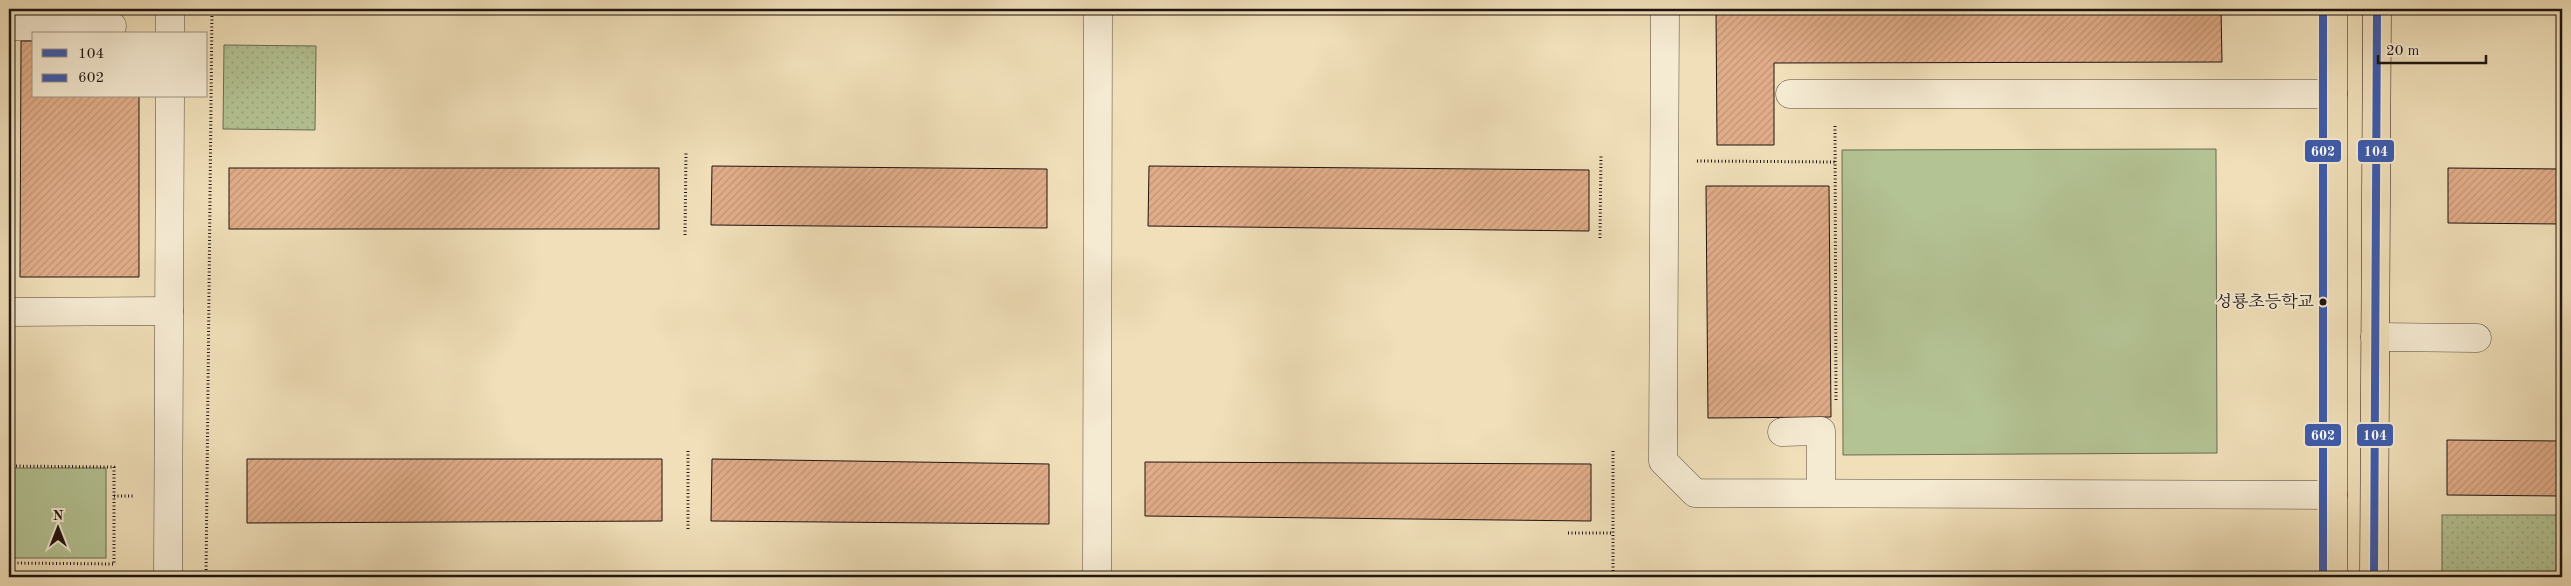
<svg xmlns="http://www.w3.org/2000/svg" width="2571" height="586" font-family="'Old Standard TT','Noto Serif KR',serif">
<defs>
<pattern id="grass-dots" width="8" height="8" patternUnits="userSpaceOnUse" patternTransform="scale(1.25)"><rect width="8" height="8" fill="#b4c394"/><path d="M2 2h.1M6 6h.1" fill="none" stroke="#9aa77f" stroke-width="1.8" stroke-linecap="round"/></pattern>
<pattern id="building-hatch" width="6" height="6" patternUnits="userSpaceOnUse" patternTransform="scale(1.25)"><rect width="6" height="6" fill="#e1ad89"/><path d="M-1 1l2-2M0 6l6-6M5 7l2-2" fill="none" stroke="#c19475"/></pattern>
</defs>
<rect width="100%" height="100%" fill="#f0dfb9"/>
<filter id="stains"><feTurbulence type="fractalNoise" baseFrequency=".004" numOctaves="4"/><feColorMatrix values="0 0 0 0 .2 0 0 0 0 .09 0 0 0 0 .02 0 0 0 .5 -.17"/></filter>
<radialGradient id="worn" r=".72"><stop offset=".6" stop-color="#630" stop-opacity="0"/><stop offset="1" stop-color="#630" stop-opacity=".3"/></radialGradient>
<g fill="url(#grass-dots)" stroke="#6a6c52">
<path d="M224 45 316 46 315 130 223 129Z"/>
<rect x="2442" y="515" width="120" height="62"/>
</g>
<g fill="#b4c394" stroke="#6a6c52">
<path d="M2216 149 2217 453 1843 455 1842 150Z"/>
<rect x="9" y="468" width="97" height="90"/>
</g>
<g fill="url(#building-hatch)" stroke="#1f1410">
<path d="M1716 9H2221L2222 62 1774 63V145H1717Z"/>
<path d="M21 41H34V96H139V277H20Z"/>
<path d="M712 166 1047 169V228L711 225Z"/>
<path d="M1149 166 1589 170V231L1148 226Z"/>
<rect x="229" y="168" width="430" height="61"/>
<path d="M2448 168 2562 169V224L2448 223Z"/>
<path d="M1706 186H1829L1831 417 1708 418Z"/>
<path d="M2447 440 2562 441V496L2447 495Z"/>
<path d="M247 459H662V521L247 523Z"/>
<path d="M712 459 1049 464V524L711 521Z"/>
<path d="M1145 462 1591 464V521L1145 516Z"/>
</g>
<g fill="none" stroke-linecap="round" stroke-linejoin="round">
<g stroke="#53473a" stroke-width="29">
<g id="minor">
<path d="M1665 9 1663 461 1695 493 2333 495"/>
<path d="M9 26H112"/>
<path d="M170 34V9"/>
<path d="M1790 94H2333"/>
<path d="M9 312 169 311"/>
<path d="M2375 337 2477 338"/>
<path d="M1782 432 1821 431V493"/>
<path d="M168 577 170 96"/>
<path d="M1097 577 1098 9"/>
</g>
</g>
<g stroke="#1f1410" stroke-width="29">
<g id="major">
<path d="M2333 9V577"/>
<path d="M2374 577 2377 9"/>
</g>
</g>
<g stroke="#1f1410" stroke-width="3" stroke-dasharray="1 2.5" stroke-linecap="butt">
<path d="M1835 126 1836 402"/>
<path d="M1697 161 1835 162"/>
<path d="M685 235 686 152"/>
<path d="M1600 238 1601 154"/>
<path d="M688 451V530"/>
<path d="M1613 451V573"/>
<path d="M9 466 114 467V564L9 563"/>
<path d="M114 496H135"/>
<path d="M1568 533H1613"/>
<path d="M1567 573 2272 577"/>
<path d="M206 577 212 9"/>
</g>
<use href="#minor" stroke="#f5ead2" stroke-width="28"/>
<use href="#major" stroke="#f0dfb9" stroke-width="28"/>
<g stroke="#f5ead2" stroke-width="11">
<path id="bus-1" d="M2374 577 2377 9"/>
</g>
<g stroke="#f5ead2" stroke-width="11">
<path id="bus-2" d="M2323 9V577"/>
</g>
<use href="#bus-1" stroke="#3d5bab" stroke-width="8"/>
<use href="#bus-2" stroke="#3d5bab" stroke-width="8"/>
</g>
<circle fill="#1f1410" stroke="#f5ead2" stroke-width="2" cx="2323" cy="302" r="4.5"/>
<g text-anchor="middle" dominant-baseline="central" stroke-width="4" stroke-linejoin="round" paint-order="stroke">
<g font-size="17" fill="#1f1410" stroke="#f5ead2" text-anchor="end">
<text x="2314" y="302">성룡초등학교</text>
</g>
</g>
<g stroke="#f5ead2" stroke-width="2">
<rect x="2304" y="139" width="38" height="24" rx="5" fill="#3d5bab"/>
<rect x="2357" y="139" width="38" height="24" rx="5" fill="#3d5bab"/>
<rect x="2304" y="423" width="38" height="24" rx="5" fill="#3d5bab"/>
<rect x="2356" y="423" width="38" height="24" rx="5" fill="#3d5bab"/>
</g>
<g font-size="14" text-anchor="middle" font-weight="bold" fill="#fff">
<text x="2323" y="156">602</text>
<text x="2376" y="156">104</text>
<text x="2323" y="440">602</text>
<text x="2375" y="440">104</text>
</g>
<rect width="2571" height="586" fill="none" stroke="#f0dfb9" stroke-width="30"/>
<rect x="10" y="10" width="2551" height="566" fill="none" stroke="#1f1410" stroke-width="2.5"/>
<rect x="15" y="15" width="2541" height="556" fill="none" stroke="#1f1410"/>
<rect x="32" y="32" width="175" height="65" fill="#f5ead2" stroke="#9f9484"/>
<rect x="42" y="49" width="25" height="8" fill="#3d5bab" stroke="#9f9484"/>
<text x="78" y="58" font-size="15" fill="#1f1410">104</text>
<rect x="42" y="74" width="25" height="8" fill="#3d5bab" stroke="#9f9484"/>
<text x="78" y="82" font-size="15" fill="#1f1410">602</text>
<g transform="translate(58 528)" stroke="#f5ead2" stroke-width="4" paint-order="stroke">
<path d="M0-4L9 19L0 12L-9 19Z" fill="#1f1410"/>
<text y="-8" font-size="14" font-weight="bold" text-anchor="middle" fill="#1f1410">N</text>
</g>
<path d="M2378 55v8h108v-8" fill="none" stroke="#1f1410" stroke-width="2.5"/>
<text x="2386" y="55" font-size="15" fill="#1f1410" stroke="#f5ead2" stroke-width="4" paint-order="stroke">20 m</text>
<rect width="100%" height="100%" filter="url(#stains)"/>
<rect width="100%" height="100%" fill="url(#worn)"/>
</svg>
